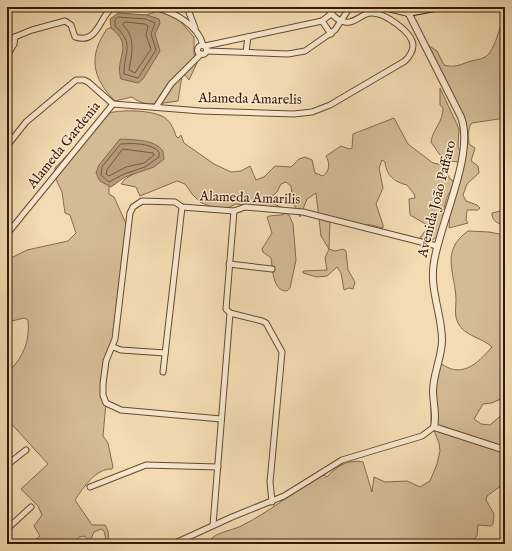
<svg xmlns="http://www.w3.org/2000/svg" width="512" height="551" font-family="'IM FELL English',serif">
<rect width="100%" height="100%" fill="#f3dcb3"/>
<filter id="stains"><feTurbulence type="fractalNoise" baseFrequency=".005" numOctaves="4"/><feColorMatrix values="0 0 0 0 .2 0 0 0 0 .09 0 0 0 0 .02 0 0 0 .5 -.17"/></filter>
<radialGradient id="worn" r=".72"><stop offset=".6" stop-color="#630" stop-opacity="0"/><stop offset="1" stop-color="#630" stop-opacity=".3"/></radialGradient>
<g fill="#d3bb96" stroke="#86694e">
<path d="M503 7H505V33H500L505 48V118L472 123C467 128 469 137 469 144L475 148 471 161 478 166 479 173 467 184 463 195 466 201 477 205 480 208 478 210H467L466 220 468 223 449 228 451 193 450 192C438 207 449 250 419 239L429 226 410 215 409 199 415 198 414 194 407 185C394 182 386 175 385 162L382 160 379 168 383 188 376 204 383 225V228L371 225 356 224 330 220 329 249 335 251 343 249 346 251 348 270 355 282 353 289 349 288 344 290 341 273 337 267 327 276 317 277 303 273V271L327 270 325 258 329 249 321 236 316 193 307 199 300 217 293 202 291 186 286 182 281 184 277 192 269 199 270 202 283 208 280 209 236 204 221 211 200 202 192 194 185 184 177 181 140 196 136 187 121 184 125 179 153 162 109 183V194L114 197 128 228 113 347 107 357 103 395 106 403 103 436 108 443 113 467 112 469C96 468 83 488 75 500L92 525H105L108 531 109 544H107L104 531 101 529 94 532 90 541 84 536 79 537 74 544H29L40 536 34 526 42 515 38 506 21 489 48 464 7 419V373C23 358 30 342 28 320L24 318 12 321 7 317V260L27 250 68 241 76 233 70 215 65 213 62 192 55 177V168L106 114C119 109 149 110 162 116 170 120 174 129 176 136L178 138 181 135 184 143 214 164 231 172 241 171 250 166 256 180 264 177 275 166 291 167 299 159 305 157 312 160 315 173 323 176C330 171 330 163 326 156L341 146 349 149 352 148 353 134 394 118 408 144 433 163 442 165 450 179 453 181 456 178 459 162 449 161 440 155 431 142C433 128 443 123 443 108L440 105V88L459 129 458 147 460 151 465 129 428 45 437 51 444 65C453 68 460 65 468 62 473 60 480 60 485 57 495 52 504 17 503 7Z"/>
<path d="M166 8 179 20 194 37V54L197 63 189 80 185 75 182 76 178 101C162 103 145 108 132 97L115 101C92 78 88 56 107 29Z"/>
<path d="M505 210V226C498 223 492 222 492 213Z"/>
<path d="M286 213 289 215 293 224 296 260 290 288 287 291C272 291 273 269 271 258L263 252 262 249 272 233 267 217C273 214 280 217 286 213Z"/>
<path d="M468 231 489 232 505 235V397L492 403 483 404 474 419 481 424 490 425 505 412V483L487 496 486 500 494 514 493 524 491 526 478 525 477 536 468 544H208C211 533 230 531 239 527 270 512 295 490 324 475L327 477C337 466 348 459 363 462L372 492 374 477 385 482 407 481 420 487 430 481 437 464 440 451 439 443 431 423V395L439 362C461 380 477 364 492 347 483 338 464 336 458 323 454 315 456 307 456 299 455 272 440 251 468 231Z"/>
</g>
<g fill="#b39978" stroke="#82654a">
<path d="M118 13 147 15 159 19 160 23 155 34 160 51 143 79 138 83 121 79C114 58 135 46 111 28L110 19Z"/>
<path d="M120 139C135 140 154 139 163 151L164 159 154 167 125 177 111 187 100 181 96 173 99 165Z"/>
</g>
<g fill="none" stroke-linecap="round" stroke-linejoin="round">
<g stroke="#76583f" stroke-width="1">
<path d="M118 17 146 19 155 23 151 34 156 50 138 78 124 74C124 51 135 44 115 26V20Z"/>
<path d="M125 22 145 24 148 26 146 35 151 49 135 73 129 70C132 54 136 37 123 25Z"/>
<path d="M121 144C133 143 151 143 159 152V157L145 167 124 174 109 182 101 175 102 167Z"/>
<path d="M123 149 153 153 154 155 144 163 126 167 109 176 106 174 107 170Z"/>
</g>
<g stroke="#674831" stroke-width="7">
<g id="minor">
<path d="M154 7C174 12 198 25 203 45"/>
<path d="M187 7 195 28"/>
<path d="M322 21 331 34"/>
<path d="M7 40 32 30 65 21 71 25 75 37C98 45 100 15 113 7"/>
<circle cx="202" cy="50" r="4.5"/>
<path d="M205 46 322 21 331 14 334 7"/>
<path d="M207 51 288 54 305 51 335 30 350 7"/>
<path d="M246 52 248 37"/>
<path d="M7 56 14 44 15 37"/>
<path d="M113 104 201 111 294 114 312 112 330 105 405 61C409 57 413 52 413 45 412 32 384 12 371 13 362 13 355 24 345 22 337 21 330 13 327 7"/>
<path d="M156 107 171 84 201 54"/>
<path d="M7 146 26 122 76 80H84L88 82 113 104"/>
<path d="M234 211 226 309 230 313 262 321 266 323 282 352 270 482 272 502"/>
<path d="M7 234 113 104"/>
<path d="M229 264 272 269"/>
<path d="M113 347 121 350 165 353"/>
<path d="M163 372 182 207"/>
<path d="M221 419 121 410 106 403 103 395V384L106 361 115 339 130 213 133 207 142 201 175 202 182 207 234 211 245 207 303 212 437 246"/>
<path d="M7 465 26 450"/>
<path d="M90 487 146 465 218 467"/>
<path d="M213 525 230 313"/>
<path d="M7 529 31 507"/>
<path d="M173 544 232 517 284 496 342 460 422 436 434 427"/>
</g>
</g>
<g stroke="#674831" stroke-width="8">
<path id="tertiary" d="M408 12 461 117C475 154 440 222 434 262 429 289 442 314 442 340 442 357 433 374 433 391 433 403 437 415 434 427L505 450"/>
</g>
<g stroke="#381706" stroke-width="10">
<path id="primary" d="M388 7 408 12 434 7"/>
</g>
<use href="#minor" stroke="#f7e8ce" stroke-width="5"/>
<use href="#tertiary" stroke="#f7e8ce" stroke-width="6"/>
<use href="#primary" stroke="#f3dcb3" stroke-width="8"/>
</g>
<g text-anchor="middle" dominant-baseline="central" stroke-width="3" stroke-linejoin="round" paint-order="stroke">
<g font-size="14" fill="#381706" stroke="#f7e8ce">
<text transform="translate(250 99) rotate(1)">Alameda Amarelis</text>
<text transform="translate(64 145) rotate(-51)">Alameda Gardenia</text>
<text transform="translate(250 198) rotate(2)">Alameda Amarilis</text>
<text transform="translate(437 199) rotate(-76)">Avenida João Paffaro</text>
</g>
</g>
<rect width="512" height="551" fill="none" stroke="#f3dcb3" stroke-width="24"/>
<rect x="8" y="8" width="496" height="535" fill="none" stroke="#381706" stroke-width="2"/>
<rect x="12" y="12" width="488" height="527" fill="none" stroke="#381706"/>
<rect width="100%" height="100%" filter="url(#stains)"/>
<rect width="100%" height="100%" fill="url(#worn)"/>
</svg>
